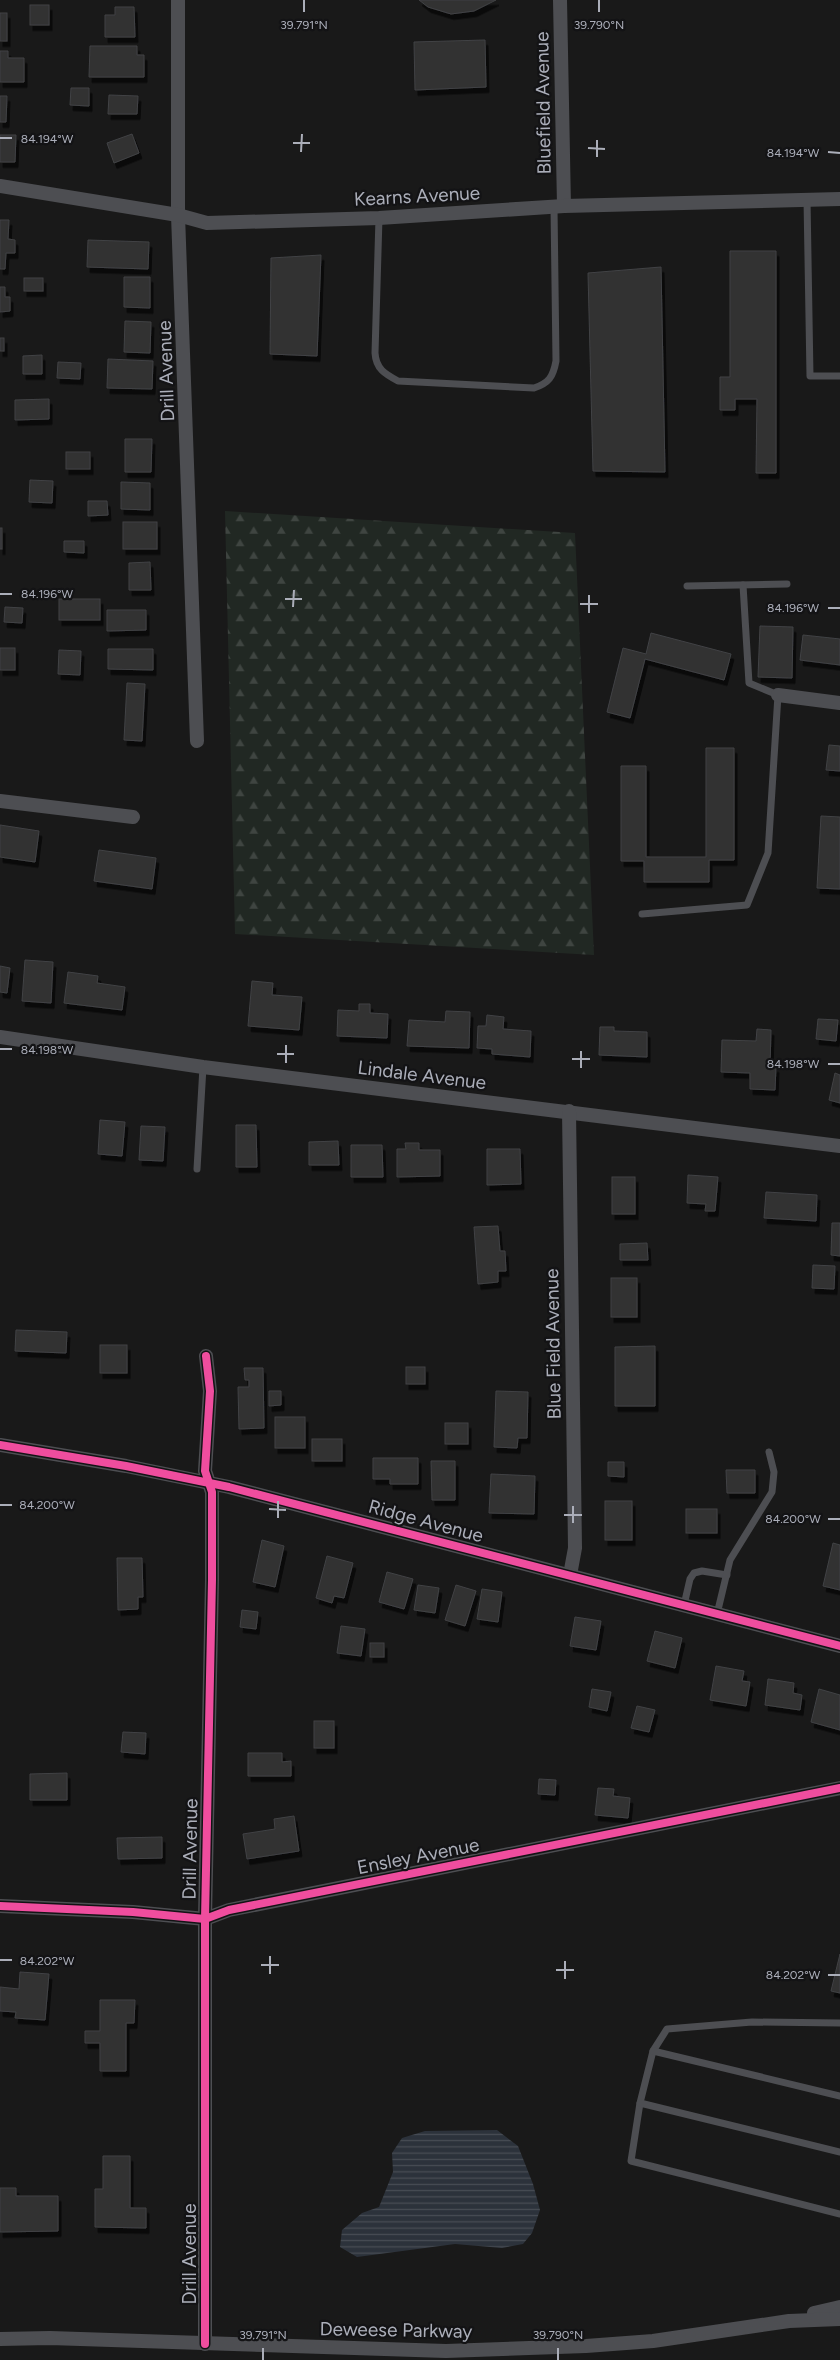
<svg xmlns="http://www.w3.org/2000/svg" width="840" height="2360" font-family="Figtree,sans-serif">
<defs>
<pattern id="forest-firs" width="22" height="20" patternUnits="userSpaceOnUse" patternTransform="scale(1.25)"><rect width="22" height="20" fill="#212823"/><path d="M5 1l3.5 6h-7zM16 11l3.5 6h-7z" fill="#3f4541"/></pattern>
<pattern id="water-rules" width="6" height="5" patternUnits="userSpaceOnUse" patternTransform="scale(1.25)"><rect width="6" height="5" fill="#2c323b"/><path d="M0 2.5h6" fill="none" stroke="#484d55"/></pattern>
<filter id="shadow"><feDropShadow dx="3" dy="5.5" stdDeviation="0" flood-color="#0009"/></filter>
</defs>
<rect width="100%" height="100%" fill="#191919"/>
<path fill="url(#forest-firs)" d="M225 511 575 533 594 955 235 934Z"/>
<path fill="url(#water-rules)" d="M497 2130 518 2146 533 2184 540 2210 532 2233 523 2244 502 2248 455 2244 357 2257 340 2247 342 2230 362 2213 379 2207 393 2172 392 2153 402 2138 425 2131Z"/>
<g fill="#313131" stroke="#414245" filter="url(#shadow)">
<path d="M419 0H496L474 11 451 14 428 7Z"/>
<rect x="30" y="5" width="19" height="20"/>
<path d="M115 7H134L135 37H105V15H115Z"/>
<rect x="0" y="13" width="7" height="28"/>
<path d="M485 40 486 87 415 90 414 42Z"/>
<path d="M90 46H137V55H144V77H89Z"/>
<path d="M0 51H8V58H24V82H0Z"/>
<path d="M71 88H89V106L70 105Z"/>
<path d="M109 95 138 96 137 114H108Z"/>
<path d="M0 96H7L6 122H0Z"/>
<path d="M132 134 139 153 114 163 107 143Z"/>
<path d="M0 135H16L15 162H0Z"/>
<path d="M0 220H9L8 239 15 240V253H6L5 269H0Z"/>
<path d="M88 240 149 242 148 269 87 267Z"/>
<path d="M730 251H776V473H756L757 399H735V410H720V377H730Z"/>
<path d="M321 255 317 356 270 354 271 258Z"/>
<path d="M661 267 665 472 593 471 588 273Z"/>
<path d="M124 277H150V308L124 307Z"/>
<rect x="24" y="278" width="19" height="13"/>
<path d="M0 287H5V297H10V311L0 312Z"/>
<path d="M125 321 151 322 150 353 124 352Z"/>
<rect x="0" y="338" width="4" height="13"/>
<path d="M42 355V374H23V356Z"/>
<path d="M108 359 153 361 152 389 107 388Z"/>
<path d="M58 362 81 363 80 379 57 378Z"/>
<path d="M49 399V419L15 420V400Z"/>
<path d="M125 439H152L151 472H125Z"/>
<rect x="66" y="452" width="24" height="17"/>
<path d="M30 480 53 481 52 503 29 502Z"/>
<path d="M121 482 150 483V510L121 509Z"/>
<path d="M88 501H107L108 515 88 516Z"/>
<rect x="123" y="522" width="34" height="27"/>
<rect x="0" y="528" width="2" height="21"/>
<path d="M64 541H84V553L64 552Z"/>
<path d="M150 562 151 590H129V563Z"/>
<rect x="59" y="599" width="41" height="21"/>
<path d="M5 607 23 608 22 623 4 622Z"/>
<path d="M107 610H146V630L107 631Z"/>
<path d="M760 626 793 627 792 678 758 677Z"/>
<path d="M651 633 731 654 724 680 645 659 630 718 607 712 623 648 646 654Z"/>
<path d="M803 635 840 639V665L800 660Z"/>
<rect x="0" y="648" width="15" height="22"/>
<path d="M108 649H153V670L108 669Z"/>
<path d="M59 650 81 651 80 675 58 674Z"/>
<path d="M127 683 145 684 142 741 124 740Z"/>
<path d="M829 745 840 746V771L826 770Z"/>
<path d="M706 748H734V860H709V882H644V861H621V766H646V857H706Z"/>
<path d="M821 816 840 817V889L817 888Z"/>
<path d="M0 825 39 831 35 862 0 857Z"/>
<path d="M99 850 156 858 152 889 94 881Z"/>
<path d="M25 960 53 962 51 1003 22 1001Z"/>
<path d="M0 966 10 968 7 993 0 992Z"/>
<path d="M68 972 98 976 97 983 125 987 122 1010 64 1003Z"/>
<path d="M252 981 273 983 272 995 302 997 299 1030 248 1026Z"/>
<path d="M359 1004H370V1013L388 1014 387 1038 337 1036 338 1010 359 1011Z"/>
<path d="M446 1011 470 1012 469 1048 407 1046 409 1020 445 1022Z"/>
<path d="M487 1015 504 1017 503 1029 531 1031 530 1057 492 1054V1049L477 1048 478 1026H486Z"/>
<path d="M818 1019 838 1020 836 1041 816 1039Z"/>
<path d="M600 1027H614V1031L647 1032V1057L599 1055Z"/>
<path d="M757 1029 771 1030 770 1067H776L775 1090 750 1089V1073L721 1072 722 1040 756 1041Z"/>
<path d="M835 1073 840 1075V1103L829 1100Z"/>
<path d="M100 1120 125 1122 122 1156 98 1154Z"/>
<path d="M236 1125H256L257 1167H236Z"/>
<path d="M141 1126 165 1127 163 1161 139 1160Z"/>
<path d="M338 1141 339 1165H309V1142Z"/>
<path d="M405 1143H419V1150H440V1176L397 1177V1149H406Z"/>
<path d="M351 1145H382L383 1177H351Z"/>
<path d="M487 1149H520L521 1184 487 1185Z"/>
<path d="M688 1175 718 1177 715 1211H705L706 1204 687 1203Z"/>
<rect x="612" y="1177" width="23" height="37"/>
<path d="M766 1192 817 1195 816 1221 764 1218Z"/>
<path d="M832 1223H840V1256L831 1255Z"/>
<path d="M498 1226 500 1251H505L506 1271H498V1282L478 1284 474 1227Z"/>
<path d="M647 1243 648 1260H620V1244Z"/>
<path d="M813 1265 835 1266 834 1289 812 1288Z"/>
<rect x="611" y="1278" width="26" height="39"/>
<path d="M16 1330 67 1332 66 1353 15 1351Z"/>
<rect x="100" y="1345" width="27" height="28"/>
<path d="M655 1346V1406H615V1347Z"/>
<rect x="406" y="1367" width="19" height="17"/>
<path d="M244 1368H263L264 1428 239 1429 238 1387H249V1380H245Z"/>
<path d="M269 1391H281V1405L269 1406Z"/>
<path d="M496 1391 528 1392 527 1438H518L517 1448 494 1447Z"/>
<rect x="275" y="1417" width="30" height="31"/>
<rect x="445" y="1423" width="23" height="21"/>
<rect x="312" y="1439" width="30" height="22"/>
<path d="M373 1458H418V1484H390V1479H373Z"/>
<path d="M431 1461H455V1500H432Z"/>
<path d="M608 1462H624V1477L608 1476Z"/>
<path d="M726 1470H755V1493H727Z"/>
<path d="M491 1474 535 1476 534 1514 489 1513Z"/>
<rect x="605" y="1501" width="27" height="39"/>
<rect x="686" y="1509" width="31" height="24"/>
<path d="M262 1540 284 1546 275 1587 253 1582Z"/>
<path d="M833 1543 840 1545V1590L823 1586Z"/>
<path d="M327 1556 353 1563 344 1598 334 1596 332 1603 316 1598Z"/>
<path d="M117 1558H142L143 1597H138V1609L118 1610Z"/>
<path d="M387 1572 413 1579 404 1609 379 1602Z"/>
<path d="M418 1585 439 1588 435 1613 414 1610Z"/>
<path d="M456 1585 476 1591 465 1626 445 1620Z"/>
<path d="M482 1589 502 1592 498 1622 477 1619Z"/>
<path d="M242 1610 258 1612 256 1629 240 1627Z"/>
<path d="M575 1617 601 1621 596 1650 570 1646Z"/>
<path d="M341 1626 365 1629 361 1656 337 1653Z"/>
<path d="M655 1631 682 1638 675 1668 647 1661Z"/>
<rect x="370" y="1643" width="14" height="14"/>
<path d="M716 1666 744 1671 742 1681 750 1682 746 1706 710 1700Z"/>
<path d="M768 1679 794 1683 793 1693 802 1695 800 1710 765 1705Z"/>
<path d="M592 1689 611 1692 607 1711 589 1707Z"/>
<path d="M819 1689 840 1695V1730L811 1722Z"/>
<path d="M637 1706 655 1710 649 1732 631 1728Z"/>
<rect x="314" y="1721" width="20" height="27"/>
<path d="M123 1732 146 1733 145 1754 121 1752Z"/>
<path d="M248 1753H282V1762L291 1761V1776H248Z"/>
<path d="M67 1773V1800H30V1774Z"/>
<path d="M539 1779 556 1780 555 1795 538 1794Z"/>
<path d="M598 1788 614 1789 613 1796 630 1798 628 1818 595 1815Z"/>
<path d="M294 1816 299 1851 247 1859 243 1834 275 1829 274 1819Z"/>
<path d="M162 1837V1858L118 1859 117 1838Z"/>
<path d="M840 1954V1993L831 1991Z"/>
<path d="M20 1972 49 1974 45 2020 15 2018 16 2012 0 2011V1987L19 1989Z"/>
<path d="M100 2000H135L134 2023H126V2071H100V2043H85V2031H100Z"/>
<path d="M103 2156H130V2208H146V2228L95 2227V2189H103Z"/>
<path d="M0 2188H16V2196H58V2231L0 2232Z"/>
</g>
<g fill="none" stroke-linecap="round" stroke-linejoin="round">
<g stroke="#4d4e52" stroke-width="7">
<path d="M807 199 810 376H840"/>
<path d="M379 218 375 353C376 369 385 374 398 381L534 388C549 383 553 377 556 361L554 207"/>
<path d="M687 586 787 584"/>
<path d="M642 914 747 905 768 853 778 695 749 683 743 585"/>
<path d="M197 1169 203 1067"/>
<path d="M684 1605 690 1579 694 1573 702 1571 727 1575"/>
<path d="M717 1614 730 1560 772 1492 774 1472 769 1452"/>
<path d="M840 2023 752 2022 667 2029 653 2051 640 2103 631 2161 840 2214"/>
<path d="M653 2051 840 2096"/>
<path d="M640 2103 840 2152"/>
</g>
<g stroke="#4d4e52" stroke-width="14">
<path d="M178 0V215L197 741"/>
<path d="M560 0 564 206"/>
<path d="M0 186 178 215 207 223 379 218 564 206 840 199"/>
<path d="M778 695 840 703"/>
<path d="M0 801 133 817"/>
<path d="M0 1037 203 1067 840 1146"/>
<path d="M569 1111 575 1548 570 1575"/>
<path d="M0 1445 126 1466 229 1487 840 1646"/>
<path d="M0 1906 133 1912 205 1919 229 1910 840 1788"/>
<path d="M814 2313 840 2307"/>
<path d="M0 2339 50 2338 446 2351 586 2346 653 2341 789 2321 840 2319"/>
<path d="M205 2344V1919L212 1580V1492L205 1471 210 1391 206 1356"/>
</g>
<g stroke="#131315" stroke-width="11">
<g id="cycleway">
<path d="M0 1445 126 1466 229 1487 840 1646"/>
<path d="M0 1906 133 1912 205 1919 229 1910 840 1788"/>
<path d="M205 2344V1919L212 1580V1492L205 1471 210 1391 206 1356"/>
</g>
</g>
<use href="#cycleway" stroke="#ef4d9e" stroke-width="8"/>
</g>
<path fill="none" stroke="#abaeb9" stroke-width="2" d="M304 12V0M599 12V0M0 138H12M293 143H310M588 148 605 149M301 152 302 134M828 152 840 153M597 157V140M0 594H12M285 599H302M580 604H598M293 607 294 590M828 608H840M589 613V595M0 1049H12M277 1054H294M572 1059H590M286 1063V1045M828 1064H840M581 1068V1051M0 1505H12M269 1509 286 1510M564 1515H582M278 1518V1501M828 1519H840M573 1523V1506M0 1960H12M261 1965H279M556 1970H574M270 1974V1956M828 1975H840M565 1979V1961M263 2360V2348M558 2360V2348"/>
<g text-anchor="middle" dominant-baseline="central" stroke-width="4.5" stroke-linejoin="round" paint-order="stroke">
<g font-size="19" fill="#abaeb9" stroke="#131315">
<text transform="translate(543 103) rotate(-91)">Bluefield Avenue</text>
<text transform="translate(417 196) rotate(-3)">Kearns Avenue</text>
<text transform="translate(166 371) rotate(-92)">Drill Avenue</text>
<text transform="translate(422 1075) rotate(7)">Lindale Avenue</text>
<text transform="translate(553 1344) rotate(-91)">Blue Field Avenue</text>
<text transform="translate(426 1521) rotate(15)">Ridge Avenue</text>
<text transform="translate(190 1849) rotate(-89)">Drill Avenue</text>
<text transform="translate(418 1856) rotate(-11)">Ensley Avenue</text>
<text transform="translate(189 2254) rotate(-90)">Drill Avenue</text>
<text transform="translate(396 2330) rotate(1)">Deweese Parkway</text>
</g>
</g>
<g font-size="12" text-anchor="middle" fill="#abaeb9" stroke="#131315" stroke-width="4.5" stroke-linejoin="round" paint-order="stroke">
<text x="304" y="29">39.791°N</text>
<text x="599" y="29">39.790°N</text>
<text x="47" y="143">84.194°W</text>
<text x="793" y="157">84.194°W</text>
<text x="47" y="598">84.196°W</text>
<text x="793" y="612">84.196°W</text>
<text x="47" y="1054">84.198°W</text>
<text x="793" y="1068">84.198°W</text>
<text x="47" y="1509">84.200°W</text>
<text x="793" y="1523">84.200°W</text>
<text x="47" y="1965">84.202°W</text>
<text x="793" y="1979">84.202°W</text>
<text x="263" y="2339">39.791°N</text>
<text x="558" y="2339">39.790°N</text>
</g>
</svg>
